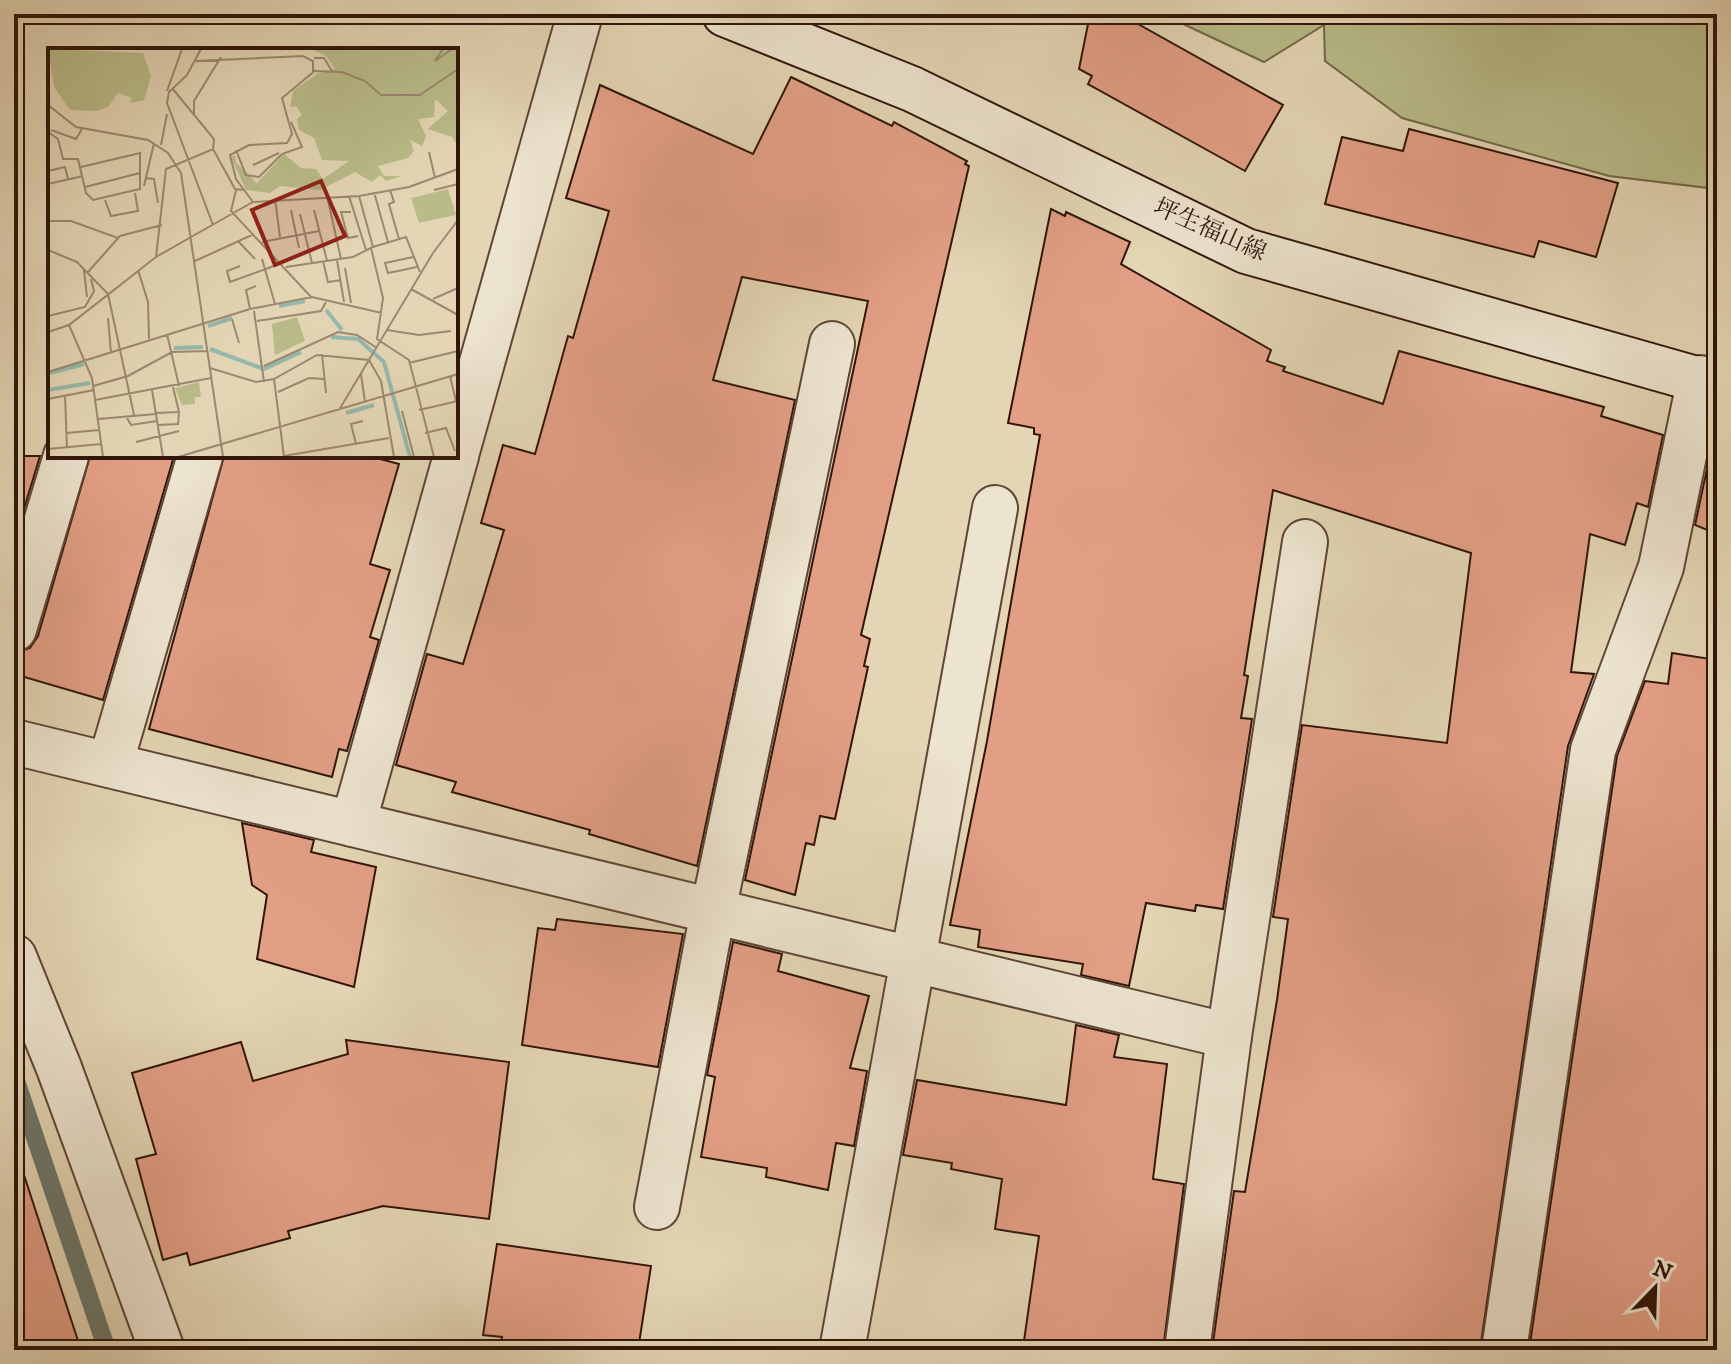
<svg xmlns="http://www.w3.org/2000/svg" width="1731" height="1364" font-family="'IM FELL DW Pica','Noto Serif JP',serif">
<rect width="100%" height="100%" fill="#e4d6b5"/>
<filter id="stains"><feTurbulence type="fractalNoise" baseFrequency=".0025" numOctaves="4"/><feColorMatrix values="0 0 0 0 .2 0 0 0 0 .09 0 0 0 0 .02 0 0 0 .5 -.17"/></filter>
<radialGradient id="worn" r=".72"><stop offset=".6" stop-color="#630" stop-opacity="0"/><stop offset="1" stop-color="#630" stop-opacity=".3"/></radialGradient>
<path fill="#b9bc8a" stroke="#75684a" stroke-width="2" d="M1162 14H1717V189L1609 176 1402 118 1325 61 1324 25 1264 62Z"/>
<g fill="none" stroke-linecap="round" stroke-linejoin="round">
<path stroke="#6d776b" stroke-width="18" d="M14 1075 107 1350"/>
</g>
<g fill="#e39f86" stroke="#31150a" stroke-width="2">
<path d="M1090 14H1120L1283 105 1245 171 1088 84 1092 76 1079 69Z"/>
<path d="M791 77 892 126 894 122 967 161 965 164 969 166 861 635 870 639 864 666 868 667 835 819 820 816 814 845 806 843 795 895 745 880 868 301 742 277 713 380 795 400 697 866 589 834 590 830 452 792 456 782 396 765 427 654 463 664 504 530 481 523 503 445 535 454 568 336 573 338 609 211 566 198 600 85 753 154Z"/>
<path d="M1409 129 1618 183 1596 257 1539 241 1534 257 1325 204 1342 137 1403 151Z"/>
<path d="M1051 209 1065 216 1066 212 1130 242 1121 264 1271 350 1267 361 1285 367 1283 371 1383 404 1399 351 1604 407 1601 416 1663 435 1648 507 1637 503 1625 545 1590 534 1571 672 1594 674 1568 746 1480 1350H1212L1234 1191 1245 1192 1277 1000 1288 919 1273 917 1302 725 1447 743 1471 553 1273 490 1244 675 1248 676 1241 718 1252 719 1223 909 1196 905 1195 911 1146 903 1129 986 1081 975 1083 964 978 947 980 930 950 925 987 741 1040 435 1034 434V428L1008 423Z"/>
<path d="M1711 450 1717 452V534L1695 525Z"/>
<path d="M14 456H40L14 542Z"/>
<path d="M90 456H174L103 700 14 674V653L30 648 38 636Z"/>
<path d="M224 456H369L399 464 370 564 390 570 370 637 379 640 347 751 339 749 332 777 149 729Z"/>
<path d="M1672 653 1717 660V1350H1529L1617 756 1645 681 1668 684Z"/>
<path d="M242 823 314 840 311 852 376 867 354 987 257 959 267 895 252 885Z"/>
<path d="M557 919 683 934 658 1067 522 1045 538 928 555 930Z"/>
<path d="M733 942 782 954 778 971 869 996 850 1068 867 1071 854 1146 836 1143 828 1190 766 1177 767 1168 701 1157 715 1077 707 1075Z"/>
<path d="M1076 1025 1119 1035 1114 1057 1167 1064 1153 1179 1184 1184 1163 1350H1031L1032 1342 1024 1341 1039 1236 995 1229 1002 1179 951 1169 952 1163 903 1155 917 1080 1066 1105Z"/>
<path d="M346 1040 509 1062 489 1219 383 1206 288 1231 290 1238 190 1265 187 1253 163 1260 136 1159 156 1154 132 1073 241 1042 253 1081 348 1054Z"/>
<path d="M24 1175 81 1350H23L14 1323V1176Z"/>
<path d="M497 1244 651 1266 638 1350H539L501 1344 502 1337 483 1335Z"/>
</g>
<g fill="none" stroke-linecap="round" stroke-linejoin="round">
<g stroke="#5e4535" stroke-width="48">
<g id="minor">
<path d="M456 455 580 14"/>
<path d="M14 629 66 456"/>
<path d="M14 742 1229 1036"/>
<path d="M110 765 200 456"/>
<path d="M353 824 456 456"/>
<path d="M14 957 59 1068 162 1350"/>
<path d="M657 1207 713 911 832 344"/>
<path d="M842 1350 995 508"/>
<path d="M1187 1350 1229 1036 1305 542"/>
<path d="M1504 1350 1593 750 1661 567 1700 378"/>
</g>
</g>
<g stroke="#31150a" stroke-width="48">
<path id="secondary" d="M725 14 912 89 1246 251 1717 385"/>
</g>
<use href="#minor" stroke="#ede4cf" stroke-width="44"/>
<use href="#secondary" stroke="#ede4cf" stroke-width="44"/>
</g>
<g text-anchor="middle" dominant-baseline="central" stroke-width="6" stroke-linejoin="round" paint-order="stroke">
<g font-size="24" fill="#31150a" stroke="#ede4cf">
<text transform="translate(1210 230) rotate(24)">坪生福山線</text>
</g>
</g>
<g transform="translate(48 48)">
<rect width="410" height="410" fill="#e4d6b5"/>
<path d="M0 1 95 5 103 28 96 52 82 55 84 50 70 45 60 59 49 63 22 62 6 39ZM263 1H410V98L404 89 380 81 400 63 387 51 386 69 370 71 378 88 374 98 362 92 366 103 360 110 330 118 336 128H354L338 133 332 127 324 134 307 124 272 142 232 138 222 145 198 142 183 109 187 107 188 115 209 135 236 106 253 120 268 121 275 131 301 113 274 112 266 90 251 82 249 71 254 67 248 58 242 59 245 43 269 26 287 21 278 8ZM400 141 408 167 371 175 363 150ZM249 269 257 293 227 307 224 276ZM151 334 153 349H147V356L134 357 127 340Z" fill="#b9bc8a"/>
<path fill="none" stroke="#95b9ac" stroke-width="4" d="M231 258 257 253M278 262 294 282M160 278 184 270M283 289 310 291 336 314 362 409M126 300 155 299M162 301 216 321 253 304M2 325 36 316M0 342 42 335M298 365 326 357"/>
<path fill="none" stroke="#9c8971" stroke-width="2" d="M153 1 139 27 121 44 119 55 165 177M395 1 387 13 404 1M266 10H276L284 23M148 13 255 8 265 13V23L294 24 317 33 333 47H372L410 21M124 40 166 91 165 101M119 43 134 1M0 57 28 79 100 92 120 105 133 125 175 409M146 66V53L173 9M3 82 28 91 34 81M0 84 10 91 15 111H30L38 145 45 152 92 141V105L33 119M113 97 119 66M188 102 198 127 211 129 234 106 254 99 243 74M381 104 387 130M205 117 231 105M0 123 17 119 20 131M97 130 106 131 110 155M0 136 35 128M96 138 106 95M37 139 92 125M188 142 183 163 264 250M342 142 346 154 341 156 351 191M386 142 410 136M326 144 340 194M279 148 293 211M301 148 318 202M227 151 232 189M57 152 63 168 90 163 87 145M205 154 188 131 182 107 201 97 239 95 244 86 234 50 268 22M243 162 251 200M266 162 279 213M303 164H293L300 190 310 188M252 166 264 215M0 173H23L70 190M143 189 205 154 311 148 361 139 410 121M190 193 207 211M214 194 271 183M325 199 358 189 372 224M323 200 335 250 329 291 361 312 386 409M0 202 29 214 60 246 86 367M108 209 118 121 165 101 187 141 195 142M365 209 337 215 340 225 369 219M214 211 227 256M289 212 296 254M147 213 206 186M275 213 280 234 293 232M192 218 179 223 182 234 234 215M238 219 305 209 325 199 311 148M297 220 303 255M36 222 39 249M90 222 100 254 101 291M40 224 72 188 114 177M363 241 410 267M385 251 410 240M202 261 198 242 208 238M206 263 216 334M0 268 37 259 46 243 43 231M60 270 63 305M184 271 191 295M209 273 273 263 278 254M21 277 44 330 55 409M339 282 371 287 403 283M0 284 21 277 108 209 143 189M119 286 131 338M274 306 278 345M361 315 410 303M216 318 290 284 309 287 329 300M162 320 208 334 226 331 269 307 321 312 333 333 346 409M0 324 202 261 264 249 334 265M313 326 317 354M402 328 408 353M226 331 236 409M45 338 80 328 124 304 159 303M104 342 115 409M230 344 261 330 276 331M17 347 19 400M0 351 46 342M47 352 163 330M291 362 385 205 410 172M371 362 410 353M354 363 366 409M108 365 131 364 125 339M78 368 83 377 109 373M50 371 108 366M110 377 130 376 131 364M19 385 51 382M377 385 398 380 407 403M88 394 131 383M308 396 303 376 315 373M0 401 53 396M130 409 410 326M230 409 341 390"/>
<path fill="#8f2418" fill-opacity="0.15" stroke="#8f2418" stroke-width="4" d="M273 133 297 188 227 217 204 162Z"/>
<rect width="410" height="410" fill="none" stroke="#31150a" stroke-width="4"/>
</g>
<rect width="1731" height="1364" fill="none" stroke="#e4d6b5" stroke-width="48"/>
<rect x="16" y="16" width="1699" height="1332" fill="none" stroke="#31150a" stroke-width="4"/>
<rect x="24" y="24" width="1683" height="1316" fill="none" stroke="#31150a" stroke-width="2"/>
<g transform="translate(1655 1288) rotate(23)" stroke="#ede4cf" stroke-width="6" paint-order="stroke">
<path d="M0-6L14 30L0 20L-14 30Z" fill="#31150a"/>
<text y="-12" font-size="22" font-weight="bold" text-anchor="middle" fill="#31150a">N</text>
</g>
<rect width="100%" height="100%" filter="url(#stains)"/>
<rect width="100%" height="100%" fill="url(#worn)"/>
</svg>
